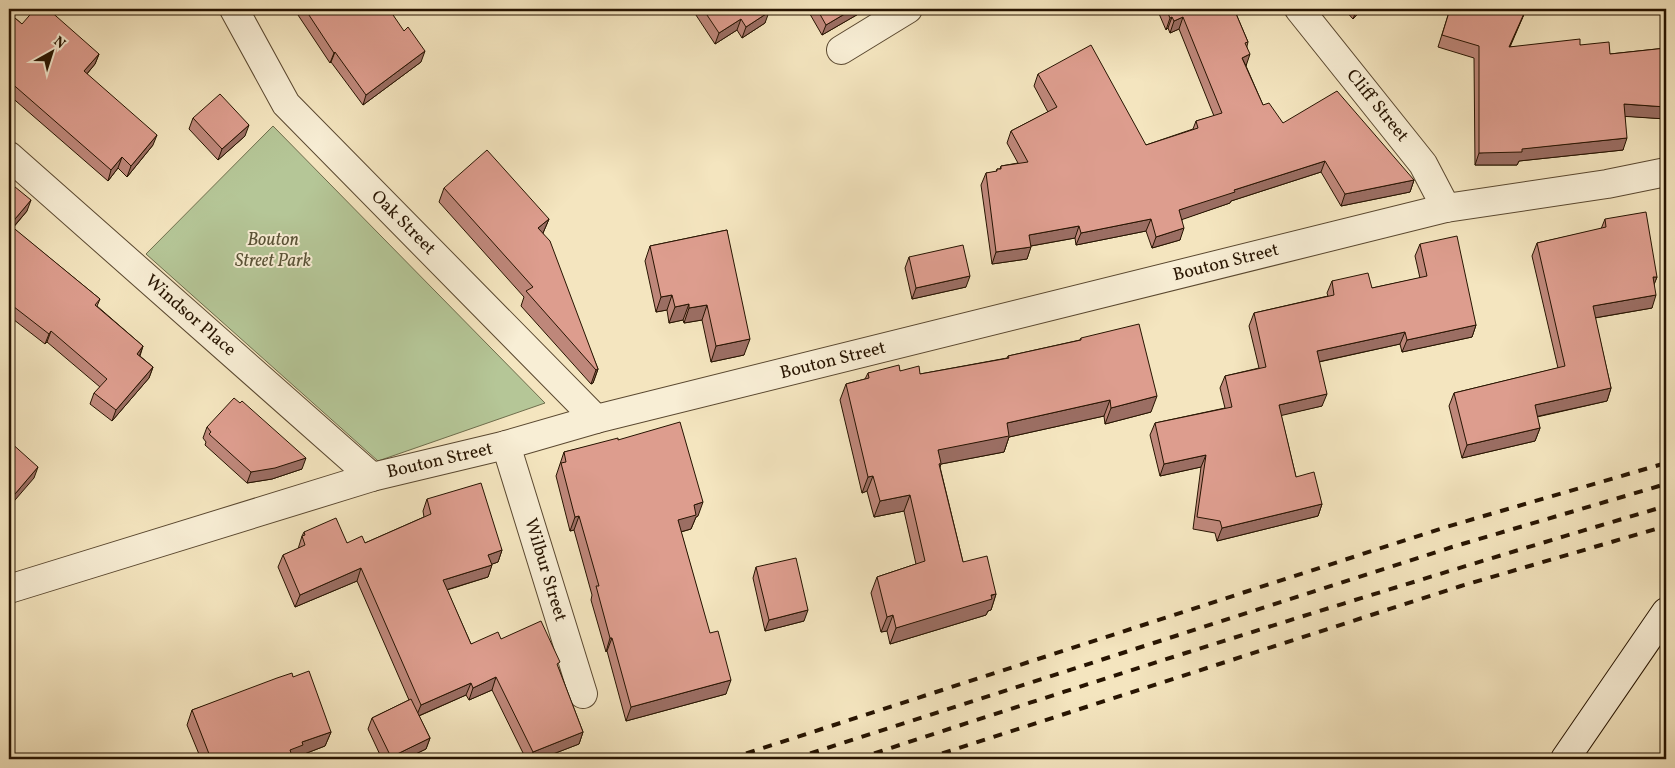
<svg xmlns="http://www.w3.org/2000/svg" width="1675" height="768" font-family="Vollkorn,serif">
<rect width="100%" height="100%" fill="#f4e5bf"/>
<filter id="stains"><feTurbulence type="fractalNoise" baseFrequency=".004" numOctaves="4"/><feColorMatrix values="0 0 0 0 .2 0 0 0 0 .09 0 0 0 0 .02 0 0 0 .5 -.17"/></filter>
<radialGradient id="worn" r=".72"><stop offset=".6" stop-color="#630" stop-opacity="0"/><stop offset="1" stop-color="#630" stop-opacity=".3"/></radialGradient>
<path fill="#b5c697" stroke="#6e6d4c" d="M273 126 545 403 378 461 146 254Z"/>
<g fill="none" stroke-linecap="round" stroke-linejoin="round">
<g stroke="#5a4830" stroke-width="30">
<g id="street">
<path d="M234 9 286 104 596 419"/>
<path d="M1299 9 1423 164 1446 208"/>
<path d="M841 50 908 9"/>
<path d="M9 156 372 477"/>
<path d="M506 445 583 694"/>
<path d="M9 589 372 477 506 445 596 419 1446 208 1607 184 1666 172"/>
</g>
</g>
<g stroke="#271401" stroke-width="30">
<path id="secondary" d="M1565 759 1666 612"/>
</g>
<use href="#street" stroke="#f8eed5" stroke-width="28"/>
<use href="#secondary" stroke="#f8eed5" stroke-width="28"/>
<g stroke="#271401" stroke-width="4" stroke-dasharray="9 9" stroke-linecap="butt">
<path d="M729 759 1446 527 1666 463"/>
<path d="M793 759 1452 547 1666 484"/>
<path d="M857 759C1125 671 1395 586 1666 506"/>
<path d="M925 759 1461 586 1666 526"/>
</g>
</g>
<g fill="#be877a" stroke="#271401">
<path d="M294 9H389L421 62 363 105 331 62 330 63Z"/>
<path d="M692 9H766L765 23 742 38 737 30 715 44Z"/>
<path d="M807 9H867L822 35Z"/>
<path d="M1157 9H1234L1248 42 1247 46 1246 66 1263 105 1283 123 1414 180 1410 192 1341 206 1321 172 1231 201 1230 203 1182 219 1180 240 1152 248 1146 231 1076 245 1075 238 1031 246 1027 259 992 264 981 185 986 173 996 172 997 169H1000L1001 166 1018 163 1007 143 1011 131 1048 112 1034 86 1038 74 1146 145 1193 129 1196 121 1214 116 1179 29 1170 33 1168 28 1166 30Z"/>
<path d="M1344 9H1362L1353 19Z"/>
<path d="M1450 9 1459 10 1460 9H1528L1525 12 1510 47 1580 45 1610 54 1666 48V119L1625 116 1623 150 1519 161 1517 165H1475L1474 58 1438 47Z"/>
<path d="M9 13 22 24 99 54 95 64 87 74 153 145 127 177 118 168 108 181 9 95Z"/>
<path d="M193 118 245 136 218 160 189 129Z"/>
<path d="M9 183 27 211 13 228 100 299 97 306 143 346 140 356 153 367 149 378 112 421 90 404 94 393 100 387 47 342 45 344 9 316Z"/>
<path d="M444 188 549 219 543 233 598 369 593 383 591 384 521 306 524 297 439 202Z"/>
<path d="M1605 219 1657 277 1654 284 1652 308 1595 318 1611 388 1607 401 1537 417 1540 428 1535 441 1462 458 1449 406 1454 393 1558 368 1532 256 1537 243 1601 229Z"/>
<path d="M727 230 744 355 711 362 702 320 684 323 683 320 669 323 667 310 656 312 645 261 650 246Z"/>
<path d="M1420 244 1476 325 1472 337 1402 352 1400 344 1319 362 1322 406 1281 415 1296 477 1322 504 1318 516 1217 541 1215 533 1193 529 1201 467 1160 476 1150 435 1155 423 1225 408 1220 388 1225 376 1259 368 1249 326 1254 313 1328 296 1327 293 1332 281 1372 288 1420 278 1415 256Z"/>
<path d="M909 257 966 287 912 299 905 268Z"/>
<path d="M1081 338 1151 412 1105 424 1104 416 1009 437 1004 452 941 464 940 467 963 562 996 594 991 610 988 611 986 615 890 644 887 631 881 632 871 593 877 577 916 564 904 511 874 517 867 491 862 493 840 400 846 384 865 379 868 373 900 371 920 374 1007 358 1008 356 1080 340Z"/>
<path d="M207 427 302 469 272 479 247 483 205 445 206 442 203 438Z"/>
<path d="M618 440 698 516 696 517 691 529 681 532 726 694 626 721 607 651 606 652 591 600 592 595 574 530 570 531 556 476 564 452Z"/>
<path d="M427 499 502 550 498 562 492 564 488 577 447 590 471 644 501 639 558 667 583 732 579 744 540 759H526L492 690 469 700 466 695 419 716 430 738 426 749 405 759H382L368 729 372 718 409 700 357 581 295 607 278 567 283 555 298 549 302 536 304 532 347 543H365L424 517 423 511Z"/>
<path d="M756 567 804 621 765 631 753 578Z"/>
<path d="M293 677 331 732 325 746 299 756 298 759H201L187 725 192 710Z"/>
</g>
<g fill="#9b6e63" stroke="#271401">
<path d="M853 9H867L822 35 826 25Z"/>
<path d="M1357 9H1362L1353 19Z"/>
<path d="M1526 9H1528L1525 12 1504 59 1509 47Z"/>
<path d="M769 12 765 23 742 38 746 27Z"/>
<path d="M1172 17 1168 28 1166 30 1170 18Z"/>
<path d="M1183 17 1179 29 1170 33 1174 21Z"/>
<path d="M741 19 737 30 715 44 719 33Z"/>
<path d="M425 51 421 62 363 105 366 95Z"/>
<path d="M335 52 331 62 330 63 334 53Z"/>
<path d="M99 54 95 64 80 82 84 71Z"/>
<path d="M1250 54 1246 66 1242 58Z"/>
<path d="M1624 104 1666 107V119L1619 116Z"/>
<path d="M249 125 245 136 218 160 222 149Z"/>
<path d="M157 135 153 145 127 177 131 166Z"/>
<path d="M1627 138 1623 150 1519 161 1517 165H1475L1479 153Z"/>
<path d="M122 157 118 168 108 181 111 170Z"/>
<path d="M1325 161 1321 172 1231 201 1230 203 1175 222 1179 210 1234 190Z"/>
<path d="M1414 180 1410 192 1341 206 1345 194Z"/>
<path d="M31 200 27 211 9 232 10 225Z"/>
<path d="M549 219 543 233 532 243 538 228Z"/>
<path d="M1151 219 1146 231 1076 245 1081 233Z"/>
<path d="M1079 226 1075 238 1025 247 1029 235Z"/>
<path d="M1184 228 1180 240 1152 248 1156 237Z"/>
<path d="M1031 247 1027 259 992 264 996 252Z"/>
<path d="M970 276 966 287 912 299 916 288Z"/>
<path d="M1653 277H1657L1652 290Z"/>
<path d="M672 295 667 310 656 312 661 297Z"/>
<path d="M1656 295 1652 308 1588 319 1593 306Z"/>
<path d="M689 304 683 320 669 323 675 307Z"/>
<path d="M707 305 702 320 684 323 689 308Z"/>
<path d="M1476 325 1472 337 1402 352 1407 340Z"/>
<path d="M51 331 47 342 45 344 49 334Z"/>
<path d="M1405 332 1400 344 1313 363 1317 351Z"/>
<path d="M750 339 744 355 711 362 716 346Z"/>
<path d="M143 346 139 357 137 354Z"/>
<path d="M153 367 149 378 112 421 116 410Z"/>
<path d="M598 369 593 383 591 384 596 370Z"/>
<path d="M1611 388 1607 401 1530 418 1535 405Z"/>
<path d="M1327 394 1322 406 1275 417 1279 405Z"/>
<path d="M1157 396 1151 412 1105 424 1111 408Z"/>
<path d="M1110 400 1104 416 1009 437 1004 452 941 464 935 479 938 450 1007 423Z"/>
<path d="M1540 428 1535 441 1462 458 1467 445Z"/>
<path d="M1206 455 1201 467 1160 476 1164 464Z"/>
<path d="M306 458 302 469 272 479 247 483 251 472Z"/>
<path d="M38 467 34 478 9 507V501Z"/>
<path d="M873 476 867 491 862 493 868 477Z"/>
<path d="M910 495 904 511 874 517 880 501Z"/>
<path d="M703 502 698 516 696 517 691 529 673 534 678 520 694 505Z"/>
<path d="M1322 504 1318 516 1217 541 1222 528Z"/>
<path d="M579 516 574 530 570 531 575 517Z"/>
<path d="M502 550 498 562 484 567 488 555Z"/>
<path d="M492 565 488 577 439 592 443 580Z"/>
<path d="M361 568 357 581 295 607 300 595Z"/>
<path d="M996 594 991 610 988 611 986 615 890 644 896 628Z"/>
<path d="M808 610 804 621 765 631 769 620Z"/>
<path d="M893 615 887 631 881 632 887 617Z"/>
<path d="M610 638H612L607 651 606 652Z"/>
<path d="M496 677 492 690 469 700 473 688Z"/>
<path d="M731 680 726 694 626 721 631 707Z"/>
<path d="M471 683 466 695 416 717 421 705Z"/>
<path d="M331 732 325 746 299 756 298 759H286L290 750 302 742Z"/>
<path d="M583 732 579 744 540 759H530L533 752Z"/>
<path d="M430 738 426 749 405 759H390L391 757Z"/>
</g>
<g fill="#dd9d8e" stroke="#271401">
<path d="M35 9H48L99 54 84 71 157 135 131 166 122 157 111 170 9 81V13L22 24Z"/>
<path d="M305 9H389L404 31 408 27 425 51 366 95 335 52 334 53Z"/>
<path d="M703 9H766L769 12 746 27 741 19 719 33Z"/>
<path d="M817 9H853L826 25Z"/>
<path d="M1166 9H1234L1248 42 1245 43 1250 54 1242 58 1263 105 1269 103 1283 123 1337 91 1414 180 1345 194 1325 161 1234 190 1235 192 1179 210 1184 228 1156 237 1151 219 1081 233 1079 226 1029 235 1031 247 996 252 986 173 997 171V169H1001V166L1028 162 1011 131 1057 107 1038 74 1091 45 1146 145 1198 128 1196 121 1222 113 1183 17 1174 21 1172 17 1170 18Z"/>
<path d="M1450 9 1459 10 1460 9H1526L1509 47 1580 39V45L1609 42 1610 54 1666 48V107L1624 104 1627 138 1522 149V152L1479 153V46L1442 35Z"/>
<path d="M220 94 249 125 222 149 193 118Z"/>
<path d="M487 150 549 219 538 228 550 241 598 369 596 370 526 291 533 287 444 188Z"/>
<path d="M9 182 31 200 10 225 100 299 95 305 143 346 137 354 153 367 116 410 94 393 107 379 51 331 49 334 9 303Z"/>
<path d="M1646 212 1657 277H1653L1656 295 1593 306 1611 388 1535 405 1540 428 1467 445 1454 393 1565 366 1537 243 1606 227 1605 219Z"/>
<path d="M727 230 750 339 716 346 707 305 689 308V304L675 307 672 295 661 297 650 246Z"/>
<path d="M1457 236 1476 325 1407 340 1405 332 1317 351 1327 394 1279 405 1296 477 1314 472 1322 504 1222 528 1220 521 1197 517 1206 455 1164 464 1155 423 1232 407 1225 376 1266 367 1254 313 1334 295 1332 281 1368 273 1372 288 1427 276 1420 244Z"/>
<path d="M963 245 970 276 916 288 909 257Z"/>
<path d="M1139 324 1157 396 1111 408 1110 400 1007 423 1009 436 938 450 941 463 939 464 963 562 987 556 996 594 991 595 992 599 896 628 893 615 887 617 877 577 925 561 910 495 880 501 873 476 868 477 846 384 869 378 868 373 899 365 900 371 919 366 920 374 1009 358 1008 356 1081 340V338Z"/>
<path d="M234 398 240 403 242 401 306 458 275 468 251 472 209 434 211 432 207 427Z"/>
<path d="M680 422 703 502 694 505 696 515 678 520 710 633 718 631 731 680 631 707 612 638H610L596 586H599L579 516 575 517 561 463 566 462 564 452 618 438V440Z"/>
<path d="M9 441 38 467 9 501Z"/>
<path d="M481 483 502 550 488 555 492 565 443 580 471 644 498 632 501 639 541 621 560 662 557 664 583 732 533 752 496 677 473 688 471 683 421 705 361 568 300 595 283 555 305 545 302 536 305 535 304 532 336 518 347 543 362 536 365 543 431 514 427 499Z"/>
<path d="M796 558 808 610 769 620 756 567Z"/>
<path d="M309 671 331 732 302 742 303 745 290 750 293 759H211L192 710 277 678 292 673 293 677Z"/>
<path d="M411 699 430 738 391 757 372 718Z"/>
</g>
<g text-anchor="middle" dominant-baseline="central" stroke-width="4" stroke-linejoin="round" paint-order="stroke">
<g font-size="18" fill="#271401" stroke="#f8eed5">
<text transform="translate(1377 106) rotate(51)">Cliff Street</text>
<text transform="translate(403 223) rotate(45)">Oak Street</text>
<text transform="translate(1226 263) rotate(-14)">Bouton Street</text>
<text transform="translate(190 316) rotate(41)">Windsor Place</text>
<text transform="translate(833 361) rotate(-14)">Bouton Street</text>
<text transform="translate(440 461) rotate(-13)">Bouton Street</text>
<text transform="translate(545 570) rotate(73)">Wilbur Street</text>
</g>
<g font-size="18" font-style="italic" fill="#595236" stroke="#f8eed5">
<text x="273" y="240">Bouton<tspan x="273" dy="21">Street Park</tspan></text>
</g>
</g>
<rect width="1675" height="768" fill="none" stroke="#f4e5bf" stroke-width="30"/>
<rect x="10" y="10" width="1655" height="748" fill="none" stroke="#271401" stroke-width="2.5"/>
<rect x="15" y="15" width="1645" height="738" fill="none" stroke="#271401"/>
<g transform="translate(52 52) rotate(39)" stroke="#f8eed5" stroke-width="4" paint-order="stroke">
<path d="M0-4L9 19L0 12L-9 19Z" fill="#271401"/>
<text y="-8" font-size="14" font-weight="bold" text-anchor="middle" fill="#271401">N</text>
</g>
<rect width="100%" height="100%" filter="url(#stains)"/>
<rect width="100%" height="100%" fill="url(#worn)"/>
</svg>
